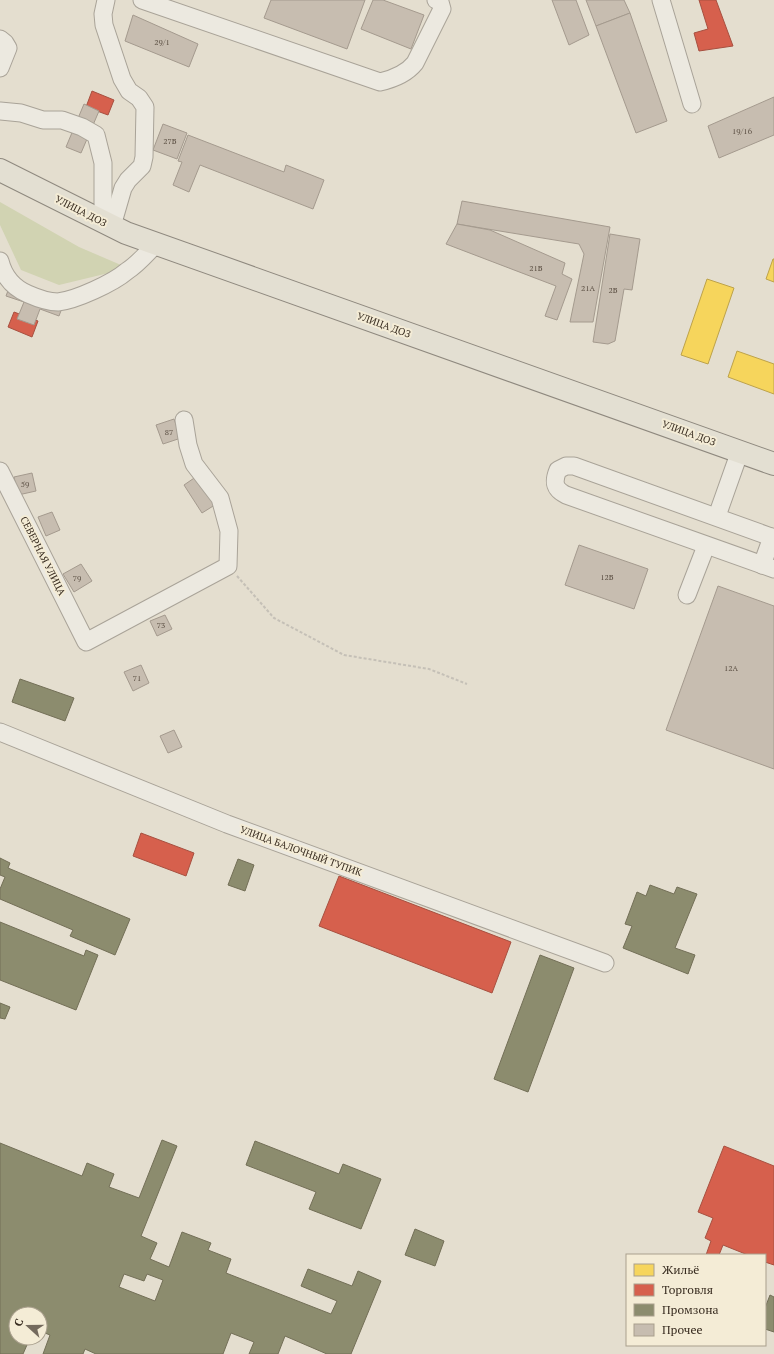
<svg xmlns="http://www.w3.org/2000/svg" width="774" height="1354" font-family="'PT Serif',serif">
<rect width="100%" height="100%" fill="#e4decf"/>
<path fill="#d1d3b2" d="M0 202 79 247 121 265 117 271 59 285 21 270 0 225Z"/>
<g fill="#f6d55c" stroke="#bda24a">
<path d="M773 259H774V282L766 279Z"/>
<path d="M707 279 734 288 708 364 681 355Z"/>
<path d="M737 351 774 364V394L728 377Z"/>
</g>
<g fill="#d6604d" stroke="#a75040">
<path d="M699 0H716L733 46 699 51 694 33 708 29Z"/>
<path d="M92 91 114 100 108 115 86 107Z"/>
<path d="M14 312 38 321 32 337 8 327Z"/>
<path d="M141 833 194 853 186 876 133 856Z"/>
<path d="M339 876 511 942 492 993 319 926Z"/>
<path d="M724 1146 774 1166V1265L765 1262V1255H748L723 1245 719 1255H706L711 1241 705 1238 713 1218 698 1212Z"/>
</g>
<g fill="#8c8c6e" stroke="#736f57" fill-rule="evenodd">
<path d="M20 679 74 698 65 721 12 702Z"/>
<path d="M0 858 10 863 8 868 130 919 115 955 70 936 73 930 0 899V889L5 877 0 875Z"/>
<path d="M238 859 254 865 245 891 228 885Z"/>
<path d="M650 885 674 894 677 887 697 894 675 948 695 955 688 974 623 948 632 926 625 924 637 892 646 896Z"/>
<path d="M0 922 84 956 86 950 98 955 76 1010 0 980Z"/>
<path d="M540 955 574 968 528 1092 494 1079Z"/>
<path d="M0 1003 10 1007 5 1019 0 1018Z"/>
<path d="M162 1140 177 1146 141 1236 157 1243 150 1259 169 1267 182 1232 211 1243 208 1250 231 1259 226 1273 331 1314 337 1301 301 1286 308 1269 352 1286 358 1271 381 1281 351 1354H327L285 1336 278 1354H249L254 1342 231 1333 223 1354H96L85 1349 83 1354H43L50 1335 40 1331V1314H16V1338H30L23 1354H0V1143L82 1176 87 1163 114 1174 109 1187 139 1198ZM124 1274 144 1281 147 1274 163 1280 155 1301 119 1287Z"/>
<path d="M255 1141 339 1174 343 1164 381 1179 361 1229 309 1209 316 1192 246 1165Z"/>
<path d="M415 1229 444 1241 435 1266 405 1255Z"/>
<path d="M770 1295 774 1297V1332L765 1329V1308Z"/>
</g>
<g fill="#c7bdb0" stroke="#a49a8e">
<path d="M271 0H365L347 49 264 18Z"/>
<path d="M373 0H383L424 15 411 49 361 29Z"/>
<path d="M552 0H576L589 35 569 45Z"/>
<path d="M586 0H624L630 13 596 26Z"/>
<path d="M630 13 667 121 636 133 596 26Z"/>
<path d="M133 15 198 44 189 67 125 41Z"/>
<path d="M774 97V135L719 158 708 126Z"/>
<path d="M84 104 99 111 81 153 66 147Z"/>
<path d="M163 124 187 133 177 159 153 150Z"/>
<path d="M188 135 284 172 286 165 324 180 313 209 200 165 189 192 173 185 182 162 178 161Z"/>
<path d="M462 201 610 227 593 322H570L584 254 579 244 457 224Z"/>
<path d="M457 224 490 230 565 263 562 274 572 279 557 320 545 316 556 286 446 244Z"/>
<path d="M610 234 640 239 632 290 624 289 615 341 608 344 593 342Z"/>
<path d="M12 280 65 300 59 316 40 309 34 325 17 319 24 302 6 296Z"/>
<path d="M174 419 181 438 163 444 156 425Z"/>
<path d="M32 473 36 491 18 495 14 477Z"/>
<path d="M200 474 218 503 202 513 184 485Z"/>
<path d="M52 512 60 530 46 536 38 517Z"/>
<path d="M579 545 648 569 634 609 565 585Z"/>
<path d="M81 564 92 581 74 592 63 574Z"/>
<path d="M718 586 774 606V769L666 730Z"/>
<path d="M165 615 172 629 157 636 150 621Z"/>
<path d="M141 665 149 683 133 691 124 672Z"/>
<path d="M174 730 182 747 168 753 160 736Z"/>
</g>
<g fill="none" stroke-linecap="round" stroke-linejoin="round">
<g stroke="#a9a398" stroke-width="19">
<g id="minor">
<path d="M106 0 103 14 104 25 122 79 129 91 139 98 145 107 144 157 142 166 128 180 123 188 112 226"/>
<path d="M142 0 380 82C393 79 407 73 415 63L442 9 440 2 436 0"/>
<path d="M661 0 692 104"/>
<path d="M0 39 5 43 8 48 0 68"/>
<path d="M0 111 21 113 43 120H62L82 127 96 135 103 163V222"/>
<path d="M0 261C4 277 14 288 28 294 37 298 48 302 58 302 76 300 113 283 127 271 138 264 147 253 156 244"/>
<path d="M0 471 86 642 228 566 229 531 220 498 194 464 188 445 184 420"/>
<path d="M717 516 740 451"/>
<path d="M774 538 574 466H566L558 470C553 482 554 489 566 495L774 569"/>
<path d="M762 565 772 537"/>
<path d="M687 595 706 546"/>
<path d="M0 732 227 824 605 963"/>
</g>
</g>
<g stroke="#8f897f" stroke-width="24">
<path id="major" d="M0 170 126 233 774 464"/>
</g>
<path stroke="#c5c0b7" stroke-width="2" stroke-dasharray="3 2" stroke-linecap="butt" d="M237 576 274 618 344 655 429 669 467 684"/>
<use href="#minor" stroke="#ece9e0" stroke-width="17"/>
<use href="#major" stroke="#e3dfd2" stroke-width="22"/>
</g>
<g text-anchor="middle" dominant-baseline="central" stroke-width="4" stroke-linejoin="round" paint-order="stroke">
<g font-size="8" fill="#5c5044">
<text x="162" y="42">29/1</text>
<text x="742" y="131">19/16</text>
<text x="170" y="141">27Б</text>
<text x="536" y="268">21Б</text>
<text x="588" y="288">21А</text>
<text x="613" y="290">2Б</text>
<text x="169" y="432">87</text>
<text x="25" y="484">59</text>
<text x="607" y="577">12Б</text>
<text x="77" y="578">79</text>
<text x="161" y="625">73</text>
<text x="731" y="668">12А</text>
<text x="137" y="678">71</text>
</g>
<g font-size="10" fill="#382c20" stroke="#f4ecd6">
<text transform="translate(81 211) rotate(27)">УЛИЦА ДОЗ</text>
<text transform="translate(384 325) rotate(20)">УЛИЦА ДОЗ</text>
<text transform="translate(689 433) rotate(20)">УЛИЦА ДОЗ</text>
<text transform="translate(43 556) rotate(63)">СЕВЕРНАЯ УЛИЦА</text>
<text transform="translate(301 851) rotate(20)">УЛИЦА БАЛОЧНЫЙ ТУПИК</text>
</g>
</g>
<rect x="626" y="1254" width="140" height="92" fill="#f4ecd6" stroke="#a99f8d"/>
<rect x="634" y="1264" width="20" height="12" fill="#f6d55c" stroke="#a99f8d"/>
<text x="662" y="1274" font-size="12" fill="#382c20">Жильё</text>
<rect x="634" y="1284" width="20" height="12" fill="#d6604d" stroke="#a99f8d"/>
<text x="662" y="1294" font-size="12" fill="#382c20">Торговля</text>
<rect x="634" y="1304" width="20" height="12" fill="#8c8c6e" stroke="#a99f8d"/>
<text x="662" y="1314" font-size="12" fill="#382c20">Промзона</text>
<rect x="634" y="1324" width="20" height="12" fill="#c7bdb0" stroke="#a99f8d"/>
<text x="662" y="1334" font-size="12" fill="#382c20">Прочее</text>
<g transform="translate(28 1326) rotate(291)"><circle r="19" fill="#f4ecd6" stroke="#a99f8d"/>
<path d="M0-3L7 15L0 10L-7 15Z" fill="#746a5d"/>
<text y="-6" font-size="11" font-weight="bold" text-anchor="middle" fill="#382c20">С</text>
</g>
</svg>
